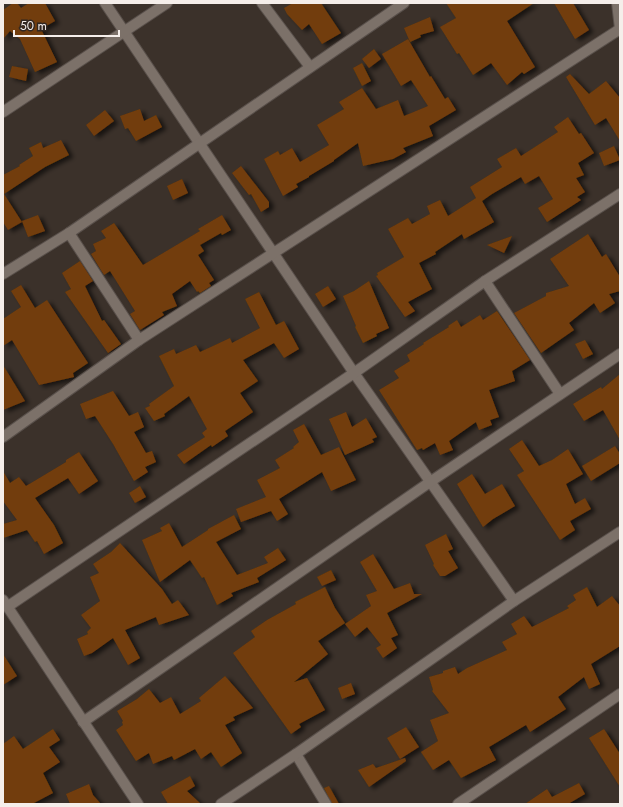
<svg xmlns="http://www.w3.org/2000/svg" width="623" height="807" font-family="Jost,sans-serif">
<defs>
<filter id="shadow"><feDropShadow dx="4.5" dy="2.5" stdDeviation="2" flood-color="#0009"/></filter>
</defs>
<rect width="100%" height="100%" fill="#3b312a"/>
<g fill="#723c09" filter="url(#shadow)">
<path d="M13 3H17L21 8 29 3H45L55 21 41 29 57 62 35 72 20 39 10 31 3 39V10Z"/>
<path d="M293 3H321L341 33 322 44 309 24 302 30 287 14 284 8Z"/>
<path d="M446 3H534L507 21 535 67 524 74 522 72 507 85 491 63 473 75 459 53 457 54 440 27 456 18Z"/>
<path d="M554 3H573L589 30 575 39Z"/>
<path d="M430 17 434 31 420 35 421 37 410 42 404 28Z"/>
<path d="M408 39 430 77 431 76 445 99 448 97 456 110 429 126 433 136 403 148 406 152 393 159 363 166 358 143 334 160V161L309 176V177L296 184 298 187 283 196 264 159 278 151 280 155 292 148 300 162 329 145 317 125 344 109 339 102 362 88 376 109 398 100 404 116 428 106 411 80 401 86 382 54Z"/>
<path d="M374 49 381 59 369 68 362 59Z"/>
<path d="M362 63 371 81 362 86 353 68Z"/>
<path d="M12 66 28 69 26 81 9 77Z"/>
<path d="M570 74 589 94 606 81 620 98V141L606 118 595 125 566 77Z"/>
<path d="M140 109 144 121 156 115 162 127 136 141 128 128 125 129 120 116Z"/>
<path d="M105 110 114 121 94 136 86 125Z"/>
<path d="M568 117 579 134 581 133 594 153 578 163 584 175 576 178 585 192 577 197 581 200 547 222 538 208 553 199 539 176 525 184 521 177 492 194 482 201 494 222 464 239 462 234 435 252 436 254 419 263 432 289 408 302 415 311 405 317 376 276 378 275 377 273 404 257 388 229 408 218 412 224 430 214 427 206 440 200 448 216 476 198 470 187 502 167 497 159 516 148 521 156 558 132 554 127Z"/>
<path d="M61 140 69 155 45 167 4 194 22 222 8 230 3 222V175L20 166 19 165 33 156 29 148 41 142 43 148Z"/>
<path d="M614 146 620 160 604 166 599 153Z"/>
<path d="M241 166 269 202V207L261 212 251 194 249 195 232 173Z"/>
<path d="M182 179 188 193 173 200 167 186Z"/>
<path d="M38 215 45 231 28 237 22 221Z"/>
<path d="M222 215 231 230 222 235 221 233 200 245 204 251 198 255 214 280 209 283 211 286 200 293 198 291 197 292 190 281 172 294 177 306 162 312 164 315 140 330 130 314 135 311 110 271 104 275 91 254 96 251 93 244 106 238 101 231 114 223 143 265 200 231 198 229Z"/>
<path d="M588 234 602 257 606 254 620 277V291L609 294 615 303 600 313 594 303 569 323 574 330 541 353 514 313 546 296V293L569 286 550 259Z"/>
<path d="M512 236 504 253 487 245Z"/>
<path d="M80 261 93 281 85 286 102 321 104 320 121 344 108 353 65 292 71 289 62 273Z"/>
<path d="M369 281 389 328 376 334 377 336 363 343 355 327 356 326 343 296 354 291Z"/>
<path d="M21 285 35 308 47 300 88 363 73 373 74 377 39 385 12 340 3 346V319L21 307 11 291Z"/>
<path d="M328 286 336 299 323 307 315 294Z"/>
<path d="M259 292 276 325 284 321 299 349 284 358 274 343 243 360 258 381 240 393 253 412 225 431 228 436 212 447 211 445 184 464 177 455 205 437 202 433 207 429 189 396 164 414 165 416 154 421 145 408 150 406 149 404 174 386 159 356 174 349 176 354 196 345 200 352 230 338 232 343 260 328 245 299Z"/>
<path d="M497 311 530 360 512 371 515 381 489 390 499 417 490 420 492 425 479 430 476 422 449 441 453 450 440 455 435 443 423 450 422 448 417 450 379 390 399 378 394 371 410 361 407 355 424 344 423 343 449 327 448 326 457 320 461 327 480 315 483 320Z"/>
<path d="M585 340 593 354 583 359 575 344Z"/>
<path d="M3 365 25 401 3 410Z"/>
<path d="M620 374V440L603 410 584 421 573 404 601 387 602 389Z"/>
<path d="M113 391 129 416 138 412 144 427 134 432 146 453 152 451 156 462 145 467 148 472 134 481 113 444 95 416 86 419 80 404Z"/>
<path d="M346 412 352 427 366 418 377 437 372 439 374 442 345 455 329 419Z"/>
<path d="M304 424 321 455 339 447 356 480 331 491 322 472 279 499 288 514 277 521 271 511 241 522 236 509 266 497 257 480 280 468 275 460 294 448 293 447 299 442 293 430Z"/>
<path d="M522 440 539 466 552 460 568 449 583 474 566 484 575 504 585 498 591 509 570 521 575 530 560 540 517 475 524 471 509 449Z"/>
<path d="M615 446 620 454V463L591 481 582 466Z"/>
<path d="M79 452 98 481 79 494 68 478 35 498 54 525 63 543 44 554 37 541 35 542 27 530 3 538V524L17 520 3 501V471L10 483 19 477 26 486 66 462V460Z"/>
<path d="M472 474 485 494 502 484 515 506 493 519 483 527 457 484Z"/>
<path d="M140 486 146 497 135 503 129 493Z"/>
<path d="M234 515 241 529 216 542 237 575 268 563 264 557 278 548 286 560 257 578 259 582 231 593 233 596 217 605 204 577 202 578 190 560 160 582 142 540 162 531 160 528 169 523 182 547 208 530V529Z"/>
<path d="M446 534 453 549 448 551 458 568 445 576H440L433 565 434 564 425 545Z"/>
<path d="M120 543 162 589 172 604 178 600 189 615 159 625 156 617 125 630 140 658 128 665 113 638 92 653 84 656 77 639 88 634 87 632 91 628 81 615 100 601 90 577 99 573 93 564 111 552Z"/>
<path d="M373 554 394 589 410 583 414 594H422L387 613 398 635 391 638 397 648 383 658 376 648 381 645 367 627 355 637 345 624 371 606 366 595 377 591 360 562Z"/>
<path d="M331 570 336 580 322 586 317 577Z"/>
<path d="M325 587 335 608 345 623 318 641 328 654 294 682 307 678 325 710 299 724 301 727 291 734 233 653 255 637 251 631 267 620 296 604 295 602Z"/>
<path d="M587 587 597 607 612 596 620 606V646L591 664 600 684 589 689 584 677 558 697 566 709 530 732 526 725 489 747 496 760 461 778 449 760 433 770 421 752 438 741 430 720 449 713 432 691 433 690 429 677 443 673V671L455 667 458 674 467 668 507 650 502 642 517 634 511 624 524 616 532 627 569 608 567 606 576 600 573 595Z"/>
<path d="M3 654 17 676 3 685Z"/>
<path d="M225 676 253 708 233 717 235 720 225 725 242 753 221 767 211 752 201 759 195 749 174 760 172 756 153 764 149 753 136 761 116 730 123 725 122 722 123 721 117 711 137 699 149 689 160 703 171 697 180 714 201 701 199 698Z"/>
<path d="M351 683 355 694 342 699 338 688Z"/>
<path d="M406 727 419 747 400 759 387 738Z"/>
<path d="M53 729 60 740 49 747 60 762 43 773 53 793 32 804H3V744L14 736 23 749Z"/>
<path d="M604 729 620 754V787L589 738Z"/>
<path d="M405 758 406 761 369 787 358 770 373 764 376 768Z"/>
<path d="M190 776 195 786 187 791 201 804H168L161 792Z"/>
<path d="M579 783 585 794 568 804H525L547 789 552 797Z"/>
<path d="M89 784 93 795 101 804H70L66 794Z"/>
<path d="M329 786 339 804H332L324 788Z"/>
</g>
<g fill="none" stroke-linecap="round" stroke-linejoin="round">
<g stroke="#59504b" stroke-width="12">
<g id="minor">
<path d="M105 3 354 373 514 601"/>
<path d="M262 3 310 67"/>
<path d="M617 3 620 29"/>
<path d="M3 112 167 3"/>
<path d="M69 233 139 340"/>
<path d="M3 274 69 233 404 3"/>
<path d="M485 281 560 394"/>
<path d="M3 437 139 340 620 29"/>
<path d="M3 600 138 804"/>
<path d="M7 607 354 373 485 281 620 194"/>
<path d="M83 722 430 482 620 354"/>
<path d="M296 754 326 804"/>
<path d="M221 804 296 754 514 601 620 532"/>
<path d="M458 804 620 694"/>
</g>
</g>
<use href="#minor" stroke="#7c7169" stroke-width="10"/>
</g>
<rect width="623" height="807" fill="none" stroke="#f5eeea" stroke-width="8"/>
<path d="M14 30v6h105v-6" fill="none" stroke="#f5eeea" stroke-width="2"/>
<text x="20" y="30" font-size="12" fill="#f5eeea" stroke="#312721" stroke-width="3" paint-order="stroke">50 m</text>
</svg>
